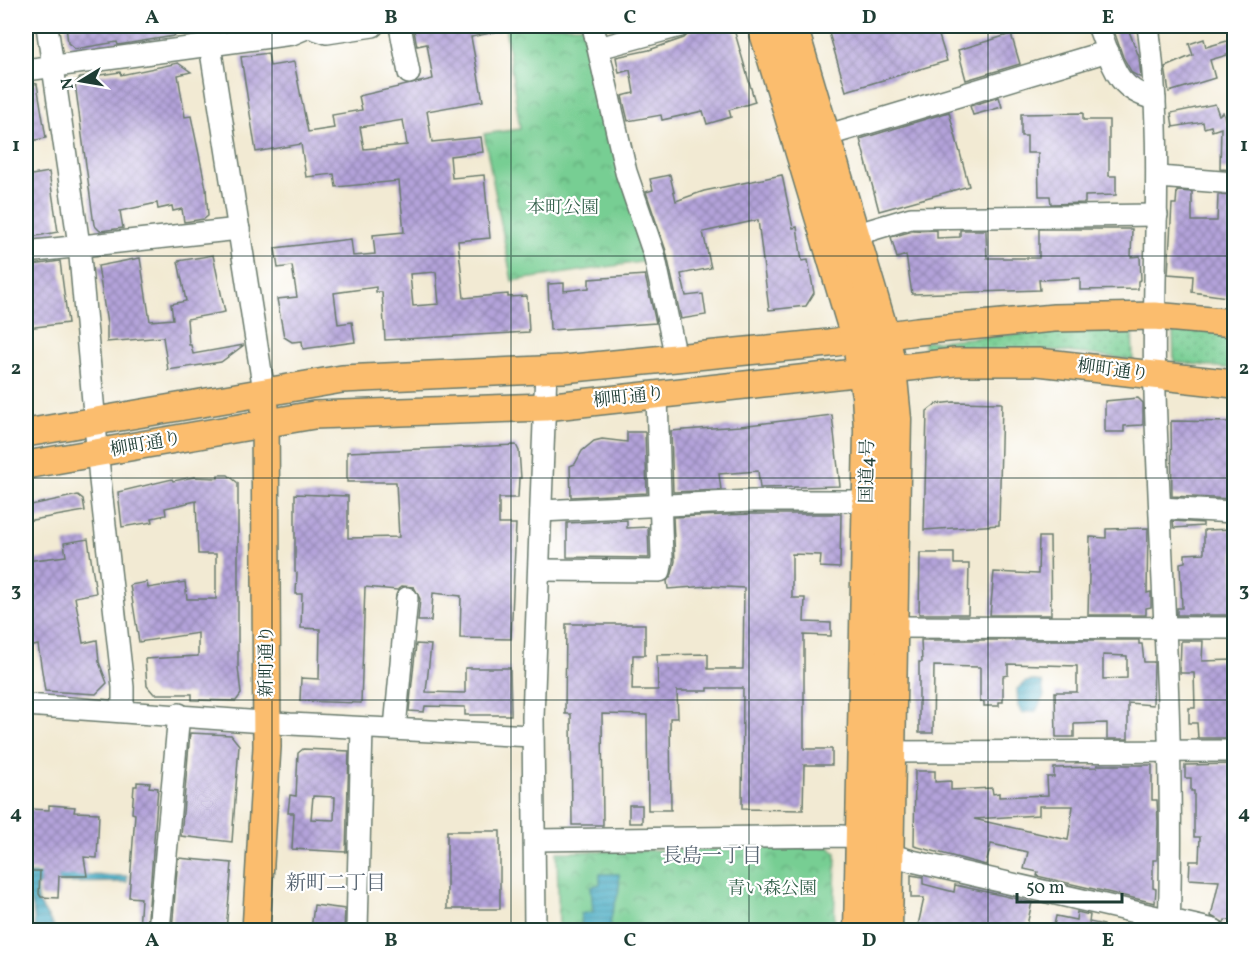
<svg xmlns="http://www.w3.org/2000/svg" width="1260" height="956" font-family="Vollkorn,'Noto Serif JP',serif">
<defs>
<pattern id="grass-dots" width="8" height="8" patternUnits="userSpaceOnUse" patternTransform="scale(1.5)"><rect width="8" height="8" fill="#77ce93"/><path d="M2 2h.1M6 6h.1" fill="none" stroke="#61a879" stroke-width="1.8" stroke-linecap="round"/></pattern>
<pattern id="park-crowns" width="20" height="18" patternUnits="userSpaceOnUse" patternTransform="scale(1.5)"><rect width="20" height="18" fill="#77ce93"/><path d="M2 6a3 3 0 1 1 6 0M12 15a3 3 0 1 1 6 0" fill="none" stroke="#61a879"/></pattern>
<pattern id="water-rules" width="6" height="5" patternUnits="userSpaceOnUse" patternTransform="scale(1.5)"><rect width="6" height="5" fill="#43aac3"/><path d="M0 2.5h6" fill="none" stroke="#378c9f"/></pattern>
<pattern id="building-cross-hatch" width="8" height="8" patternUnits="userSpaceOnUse" patternTransform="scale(1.5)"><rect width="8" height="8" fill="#b4a3da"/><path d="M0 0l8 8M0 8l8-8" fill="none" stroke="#9286b2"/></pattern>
</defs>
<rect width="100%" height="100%" fill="#fff"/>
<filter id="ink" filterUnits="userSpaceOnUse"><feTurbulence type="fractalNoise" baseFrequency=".0167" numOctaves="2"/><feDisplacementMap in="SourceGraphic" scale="12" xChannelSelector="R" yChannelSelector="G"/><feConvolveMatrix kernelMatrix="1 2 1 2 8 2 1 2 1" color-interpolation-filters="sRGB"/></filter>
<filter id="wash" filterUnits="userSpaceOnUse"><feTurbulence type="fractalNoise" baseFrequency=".008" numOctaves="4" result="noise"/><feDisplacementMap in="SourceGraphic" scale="24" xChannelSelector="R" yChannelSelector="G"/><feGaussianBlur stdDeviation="1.35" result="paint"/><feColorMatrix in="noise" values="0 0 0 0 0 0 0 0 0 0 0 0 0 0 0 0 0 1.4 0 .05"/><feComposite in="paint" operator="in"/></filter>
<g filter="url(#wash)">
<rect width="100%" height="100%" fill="#f2ead3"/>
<g fill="url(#grass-dots)" stroke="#4b8664" stroke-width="1.5">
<path d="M1132 324 1133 360 1051 350 931 352 925 351 924 342Z"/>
<path d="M1173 328 1234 330V369L1174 362Z"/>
</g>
<g fill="url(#park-crowns)" stroke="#4b8664" stroke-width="1.5">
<path d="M505 26H584L648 261 512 281 484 134 520 129Z"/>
<path d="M829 847 836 853 834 930H559L557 852Z"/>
</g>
<g fill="url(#water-rules)" stroke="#31747c" stroke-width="1.5">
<path d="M1034 681 1042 682 1044 696 1036 711 1022 713 1018 706 1017 689 1025 682Z"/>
<path d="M26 874 127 876V882L44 883 36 886 37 900 56 930H35L33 909 30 901 26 900Z"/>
<path d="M600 874H619C622 899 609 908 610 930H582L581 914 593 912 591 887 600 884Z"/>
</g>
<g id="blocks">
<g fill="url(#building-cross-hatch)" fill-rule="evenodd">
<path d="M66 26H180L174 36 118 45 117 42 75 49 68 43Z"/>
<path d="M413 26H500V31L471 37 483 101 427 111 432 142 481 137 483 152 450 156 452 178 484 175 490 238 458 241 464 298 508 294V297L527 296 529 332 385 340 382 292H376V287L334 293 338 324 352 322 355 342 303 349 302 341 292 342 284 337 277 299 297 297 292 266 278 268 275 248 351 239 353 256 375 254 373 235 404 232 399 181 336 187 334 174 306 177 301 144 256 152 241 57 268 53 270 66 294 62 308 132 334 128 332 115 362 110 359 96 433 79 427 44 417 46ZM403 120 407 145 364 149 360 127ZM436 272 439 304 413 306 410 274Z"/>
<path d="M716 26H733L755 102 729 110 731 117 707 124 703 111 662 120 661 115 628 121 622 96 634 93 630 70 619 73 616 57 649 50 684 38 692 30Z"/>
<path d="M827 26H936L947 61 846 91Z"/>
<path d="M1120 26H1127L1139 57 1141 78 1132 73 1123 57 1113 28Z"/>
<path d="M1011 34 1020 64 966 80 958 50Z"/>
<path d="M1204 39 1206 47 1234 39V53L1210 60 1215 78 1169 92 1165 67 1193 55 1189 44Z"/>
<path d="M178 63 191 72 178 75 185 117 191 116 206 188 208 216 204 219 184 222 182 209 173 211 172 206 158 209 157 203 120 211 123 228 100 231 94 225 75 83 80 78 120 72 121 75Z"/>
<path d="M26 82 37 84 46 138 26 142Z"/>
<path d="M999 97 1002 107 973 115 970 106Z"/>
<path d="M1215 104 1219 115 1223 112 1230 133 1232 134 1234 170 1220 169 1221 128 1212 131 1211 126 1204 128 1203 122 1173 127 1171 113Z"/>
<path d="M949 112 969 186 879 211 860 139Z"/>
<path d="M1083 113V120H1109V176H1116V195L1085 196V203L1051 204 1050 196H1039L1038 153H1027V136H1021V114Z"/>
<path d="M49 172 58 232 26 238V176Z"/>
<path d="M670 175 676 201 704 191 782 175 793 228 797 227 802 261 808 260 814 293 806 306 769 310 758 220 703 232 711 268 681 274 686 296 703 294 706 315 681 319 666 251 646 192 653 190 650 179Z"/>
<path d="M1177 191 1192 192V221H1217L1218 195 1234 196V298L1192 292 1193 276 1168 274 1172 204H1176Z"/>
<path d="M1039 229H1132L1131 257 1140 256 1141 280 1138 281V289L1080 290V278L1039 280 1040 290 912 294 906 255 897 258 891 237 913 231 937 230V238L960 237V230H986L987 258H1039Z"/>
<path d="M213 255 225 312 187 319 189 345H191L193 354 244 345 221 362 168 370 163 337 107 342V324L98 266 140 258 150 321 173 319 171 304 186 301 178 261Z"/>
<path d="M60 261 68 323 27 328 26 266Z"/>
<path d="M645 275 656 323 550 330 548 284 564 283V291L589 288V279Z"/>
<path d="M1138 398 1143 403V425L1124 426V432H1105V401Z"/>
<path d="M954 402 1002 403 999 525 924 530 927 411 936 404Z"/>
<path d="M832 415 840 486 760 488 758 471 719 474 721 490 673 492 671 431 740 426Z"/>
<path d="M1171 421 1234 422V499L1172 496Z"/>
<path d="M627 432H645L647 493 571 497 570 466 575 464 582 451 594 441 602 439 627 442Z"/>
<path d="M516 445 519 451 521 478H519L518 498H499V524H516L511 639 460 638 461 596 433 593 431 621H418L420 599 414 587 402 586 397 590 365 587 361 703 300 701 301 678 319 679 320 629 301 628 302 594H296L297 573 295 572V494L348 496V538L399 537 396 482H347V452Z"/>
<path d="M218 475H228L238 483V667L241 694 236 701 192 700V694H154L147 686 145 659 198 656V633L139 642 130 585 147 582 148 588 185 582 187 599H216V554H198L196 501 165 508 166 515 152 518 153 522 122 527 118 492 172 479 173 481 194 477 218 478Z"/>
<path d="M78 495 83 499 85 511 26 521V506Z"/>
<path d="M752 514H841L840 568 820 567 821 555 792 554V598H805L804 622 831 623V636L804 635V749H832V765H804L803 810 742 809 743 688H708V691H677L678 718H670L671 810H648L647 715 602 714 603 825H572L571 714H565L566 624H645V655H633L632 690H658L657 655 708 654V669H743L744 588 708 586 668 589 667 581 672 574 675 561 673 517Z"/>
<path d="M627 520V528L648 527 649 558 567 557V523Z"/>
<path d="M1173 521 1203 523V526L1174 528Z"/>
<path d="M1148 528 1147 593 1151 592V607L1146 608V615H1088L1090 537 1106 538V529Z"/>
<path d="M1234 529V615H1177V608H1182L1180 563 1185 562V554L1204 553V530Z"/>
<path d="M1039 537H1050L1051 615H990L994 572 1038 574Z"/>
<path d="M88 539 96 593 75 597 83 643 97 640 99 662 107 683 96 694 45 691 38 645 29 647 26 633V561L66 556 64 543Z"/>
<path d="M920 553H954V564H969L968 614H919Z"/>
<path d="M921 640H1139V644H1142L1144 662H1154L1153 705 1128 703V739H1107V723L1074 724V737H1056L1055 692H1077V666L1008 664V675L1003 676V702H999V706H984V702H980V667L934 666 933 733H919V662H922ZM1103 655 1127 656V678L1103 679Z"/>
<path d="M1181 641H1203L1202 661 1233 660 1234 733 1228 734 1229 738H1198L1197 723H1189V708H1195L1194 673H1180Z"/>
<path d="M416 644 431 645 426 692 465 693V668H510L511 715H465V707L425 706 424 712 409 711Z"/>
<path d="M190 733 231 735 239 745 232 842 181 836Z"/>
<path d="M303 749 349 751 346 852 292 849 294 813H288L290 795 296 796 298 753ZM313 796 335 797 334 820 311 819Z"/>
<path d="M1234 764 1232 826H1234V921L1225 920 1224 923 1211 916 1219 881 1189 879 1190 861H1199L1200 837H1194V791H1191V778H1185V765Z"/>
<path d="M1097 765H1152V800H1157L1158 822 1157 860H1153V888L1156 889 1155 903 1037 876 1038 872 1024 869 1028 852 991 844 986 865 914 846 915 771H935V782L951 781V790L992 788 993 794 999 793V797L1048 795 1047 777H1054V768L1097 767ZM1039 806H1073L1068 840 974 819 1039 815Z"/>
<path d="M137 782 150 783 149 787 158 788 147 930H139L141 898 129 897 135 814 132 813 134 786H137Z"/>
<path d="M49 805 75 807 74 812 99 813 97 858 84 857 87 876H59L58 898 41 897 39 894 40 871H26L28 809 49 810Z"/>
<rect x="629" y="805" width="13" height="18"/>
<rect x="447" y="831" width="53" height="78"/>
<path d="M178 858 232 863 226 930H172Z"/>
<path d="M911 875 923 877V884L954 892 955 885 1032 902 1026 930H917L924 898H911Z"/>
<path d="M314 905 345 909 344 930H311Z"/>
<path d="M1077 912 1090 915 1089 922 1104 925 1103 930H1053L1056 916 1076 920Z"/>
</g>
</g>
</g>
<g filter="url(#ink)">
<use href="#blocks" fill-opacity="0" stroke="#697a6c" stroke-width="1.5"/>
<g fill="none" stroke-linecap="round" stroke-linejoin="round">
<g stroke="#697a6c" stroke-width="24">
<g id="minor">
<path d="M47 26 79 245 100 480 123 687V711"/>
<path d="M207 26 264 391"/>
<path d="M400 26 409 73"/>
<path d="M593 26 626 172 654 254 676 358"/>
<path d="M1098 26C1113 62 1113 89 1155 99"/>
<path d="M1148 26C1165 148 1151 271 1155 394 1161 573 1175 751 1169 930"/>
<path d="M309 27 327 33 373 26"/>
<path d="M599 48 680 26"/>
<path d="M26 70 292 34 311 26"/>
<path d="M825 136 1108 51"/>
<path d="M1159 177 1234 183"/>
<path d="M854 235 911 218 1157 215"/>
<path d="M26 252 239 229"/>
<path d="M1160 508 1234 512"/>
<path d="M541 511 752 501H868"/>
<path d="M539 570 660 571 662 559 657 396"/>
<path d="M893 627 1234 628"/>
<path d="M26 705 290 724 533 736"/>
<path d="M395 728 407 598"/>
<path d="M878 752 1234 751"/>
<path d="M535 840 840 836 861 837 889 854 912 861 1214 930"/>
<path d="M159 930 179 714"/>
<path d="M357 930 362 728"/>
<path d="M535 930 533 717 546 370"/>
</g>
</g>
<g stroke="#697a6c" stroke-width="30">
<g id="major">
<path d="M26 433 342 379 563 369 829 343 917 331 1054 318 1154 316 1234 323"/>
<path d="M26 465 314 415 545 407 955 362H1038L1234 384"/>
<path d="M256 930 267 747 265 407"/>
</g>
</g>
<g stroke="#697a6c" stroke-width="33">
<g id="highway">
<path d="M763 26 857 340 867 395 869 430 859 930"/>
<path d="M792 26 884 335 891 368 896 419 887 930"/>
</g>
</g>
<use href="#minor" stroke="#fff" stroke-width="21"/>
<use href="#major" stroke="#fbbd6e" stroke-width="27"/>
<use href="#highway" stroke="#fbbd6e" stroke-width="30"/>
</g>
</g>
<path fill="none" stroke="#1f3d34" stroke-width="1.5" stroke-opacity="0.55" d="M272 26V930M511 26V930M749 26V930M988 26V930M26 256H1234M26 478H1234M26 700H1234"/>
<g text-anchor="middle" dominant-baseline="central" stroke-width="4.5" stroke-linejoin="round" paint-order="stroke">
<g font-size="18" fill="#35614c" stroke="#fff">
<text x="563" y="208">本町公園</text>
<text x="772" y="889">青い森公園</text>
</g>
<g font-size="18" fill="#1f3d34" stroke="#fff">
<text transform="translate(1113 371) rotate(7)">柳町通り</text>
<text transform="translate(629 398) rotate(-6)">柳町通り</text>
<text transform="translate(146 445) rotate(-10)">柳町通り</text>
<text transform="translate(868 471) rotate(-89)">国道4号</text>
<text transform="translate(267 661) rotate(-90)">新町通り</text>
</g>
<g font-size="20" fill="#53616e" stroke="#fff">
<text x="712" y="857">長島一丁目</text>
<text x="336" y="884">新町二丁目</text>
</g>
</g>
<rect width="1260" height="956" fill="none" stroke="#fff" stroke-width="66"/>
<g transform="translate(81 81) rotate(259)" stroke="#ffffff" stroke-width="4.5" paint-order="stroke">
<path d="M0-4.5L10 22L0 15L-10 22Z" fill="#1f3d34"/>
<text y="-9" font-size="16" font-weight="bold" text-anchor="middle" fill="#1f3d34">N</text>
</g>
<path d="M1017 893v9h105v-9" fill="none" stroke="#1f3d34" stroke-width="3"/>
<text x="1026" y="893" font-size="18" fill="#1f3d34" stroke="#ffffff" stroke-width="4.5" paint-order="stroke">50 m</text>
<rect x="33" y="33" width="1194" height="890" fill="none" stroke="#1f3d34" stroke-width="2"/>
<g font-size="20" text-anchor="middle" font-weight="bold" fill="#1f3d34">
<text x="152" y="23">A</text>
<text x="391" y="23">B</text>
<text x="630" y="23">C</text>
<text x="869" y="23">D</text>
<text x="1108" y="23">E</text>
<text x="16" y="151">1</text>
<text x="1244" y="151">1</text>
<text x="16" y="374">2</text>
<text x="1244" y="374">2</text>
<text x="16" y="596">3</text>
<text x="1244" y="596">3</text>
<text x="16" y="819">4</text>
<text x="1244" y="819">4</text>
<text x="152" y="946">A</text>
<text x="391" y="946">B</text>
<text x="630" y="946">C</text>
<text x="869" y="946">D</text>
<text x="1108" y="946">E</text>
</g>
</svg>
